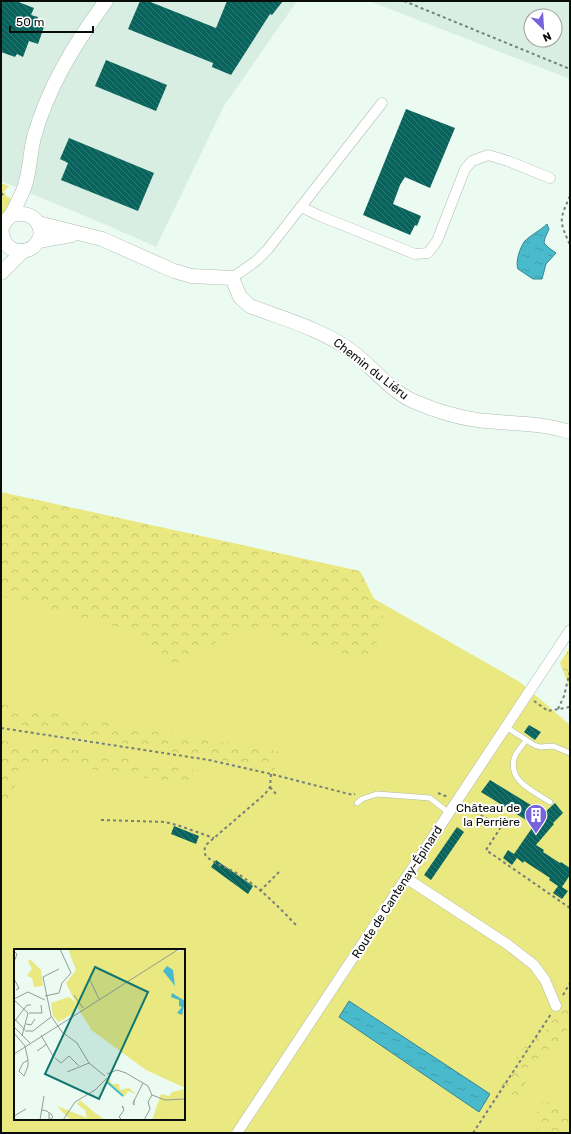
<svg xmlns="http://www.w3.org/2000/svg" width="571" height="1134" font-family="Rubik,sans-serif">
<defs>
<pattern id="forest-crowns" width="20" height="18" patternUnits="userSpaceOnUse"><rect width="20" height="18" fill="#e9e881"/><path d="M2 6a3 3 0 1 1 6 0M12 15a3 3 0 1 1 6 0" fill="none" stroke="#c6c66e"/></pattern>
<pattern id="water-ripples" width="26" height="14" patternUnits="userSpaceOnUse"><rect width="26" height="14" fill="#49b9cc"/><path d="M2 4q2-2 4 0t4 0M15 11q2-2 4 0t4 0" fill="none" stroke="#3e9eae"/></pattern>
<pattern id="building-back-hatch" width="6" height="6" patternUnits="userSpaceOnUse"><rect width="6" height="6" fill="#07635b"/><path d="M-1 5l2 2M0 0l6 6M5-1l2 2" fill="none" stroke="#327872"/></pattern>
</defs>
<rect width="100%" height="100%" fill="#ecfbf1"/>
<g fill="#d9eee2" fill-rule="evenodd">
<path d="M1 1H297L224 106 156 247 104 224 1 181Z"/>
<path d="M369 1H570V79ZM531 16H555V40H531Z"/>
</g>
<g fill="#e9e881" fill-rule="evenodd">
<path d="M1 183 9 186 4 191 6 196 14 200 9 210 1 216Z"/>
<path d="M1 513 371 597 520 682 570 725V1133H1ZM15 950H184V1119H15Z"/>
</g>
<g fill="url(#forest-crowns)">
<path d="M1 492 360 571 384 618 371 662 244 625 178 667 135 632 1 596Z"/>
<path d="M570 647V689L560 663Z"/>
<path d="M1 704 139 729 282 752 274 771 1 721Z"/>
<path d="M1 741 82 751 200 771 190 785 72 766 31 764 23 766 4 813 1 815Z"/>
<path d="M570 993V1026L558 1045 544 1051 516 1100 502 1099 495 1090 521 1050 547 1029Z"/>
<path d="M543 1102 561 1104 570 1110V1133H539L533 1120Z"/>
</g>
<g fill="url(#water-ripples)" stroke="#368692">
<path d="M547 224 549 229 545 238 544 243 549 248 556 253 546 264 542 279H533L518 269C515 262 520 248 524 242 529 236 541 230 547 224Z"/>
<path d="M349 1001 490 1094 479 1112 339 1017Z"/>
</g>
<g fill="url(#building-back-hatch)">
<path d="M1 1H16L34 8 31 15 38 17 36 24 44 27 38 44 29 41 23 57 17 54 15 57 1 52Z"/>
<path d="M140 1H148L216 28 227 1H283L272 15 270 14 231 75 212 67 213 63 128 29Z"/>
<path d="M106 60 167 85 156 111 95 86Z"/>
<path d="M406 109 455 128 430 188 405 177 400 185 393 204 421 216 417 226 415 225 410 235 363 215Z"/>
<path d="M69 138 154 173 138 211 61 180 68 163 60 159Z"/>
<path d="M529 725 541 732 535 740 524 732Z"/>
<path d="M490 780 544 813 555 803 563 813 553 823 554 824 536 845 544 850 543 852 560 863 561 862 570 868V875L562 887 568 891 562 899 553 893 558 886 549 880 550 878 524 861 523 863 517 858 512 865 503 858 508 850 514 854 534 825 481 792Z"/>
<path d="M174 826 199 836 196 844 171 834Z"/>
<path d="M457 827 464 832 431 880 424 875Z"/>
<path d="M216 860 253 886 248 894 211 867Z"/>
</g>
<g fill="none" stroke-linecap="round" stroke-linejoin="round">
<g stroke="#adbbb3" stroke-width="6">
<g id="lane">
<path d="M506 727 534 745 540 747 553 746 570 753"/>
<path d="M526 740C523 745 517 751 515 756 506 780 533 791 550 802"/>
<path d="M357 803 362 799 377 794 430 798 449 813"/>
</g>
</g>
<g stroke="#adbbb3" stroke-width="11">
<g id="street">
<path d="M301 207 320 216 415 254 428 253 437 241 465 169 472 161 488 155 508 161 550 178"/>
<path d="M232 278 256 261 268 249 382 103"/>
<path d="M406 878 507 944 534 965 545 980 556 1006"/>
<path d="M237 1133 570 630"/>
</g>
</g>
<g stroke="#adbbb3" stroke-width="15">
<g id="secondary">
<path d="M10 216C34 206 51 232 33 247 29 250 24 251 19 251 7 250 0 238 2 227 4 222 8 219 11 215 14 210 24 190 25 185 30 170 30 153 34 137 48 87 75 43 106 1"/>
<path d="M38 223 102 239 174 271 192 276 232 278 240 297 250 306C284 319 321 329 350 350 372 366 388 389 413 401 434 410 455 417 477 420 508 424 540 422 570 432"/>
<path d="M38 241 72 235"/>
<path d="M1 273 23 251"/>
</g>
</g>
<g stroke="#76807a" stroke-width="2" stroke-dasharray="3 3" stroke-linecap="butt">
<path d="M404 1 570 69"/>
<path d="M1 193 4 196"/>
<path d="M570 196C559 221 559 220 570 245"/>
<path d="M534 701 548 711 570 707"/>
<path d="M558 709 564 696 570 671"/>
<path d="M1 728 209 760 271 774 353 795 355 794"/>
<path d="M271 774 270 787 265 794 207 844C204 848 203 854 208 858 216 864 228 868 238 874 260 888 278 906 296 925"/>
<path d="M270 787 276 794"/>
<path d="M438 793 445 796 449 794"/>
<path d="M465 806 501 827 486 850 570 908"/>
<path d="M101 820 165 822 177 825 214 838"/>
<path d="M260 891 279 872"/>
<path d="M563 995 570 983"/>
<path d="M473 1133 551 1014"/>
</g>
<use href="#lane" stroke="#fff" stroke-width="5"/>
<use href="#street" stroke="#fff" stroke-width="10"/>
<use href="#secondary" stroke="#fff" stroke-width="14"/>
</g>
<defs>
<g id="building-pin" transform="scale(1.15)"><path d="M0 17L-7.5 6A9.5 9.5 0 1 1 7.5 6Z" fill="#7863dd" stroke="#fff"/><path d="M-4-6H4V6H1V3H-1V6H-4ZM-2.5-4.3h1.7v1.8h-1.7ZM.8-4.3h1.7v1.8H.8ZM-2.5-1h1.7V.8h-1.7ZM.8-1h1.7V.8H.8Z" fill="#fff"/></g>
</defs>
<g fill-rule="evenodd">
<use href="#building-pin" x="536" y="815"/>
</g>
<g text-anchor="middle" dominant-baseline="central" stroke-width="4" stroke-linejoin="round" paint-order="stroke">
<g font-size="12" fill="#090e0b" stroke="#fff">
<text transform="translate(371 369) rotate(38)">Chemin du Liéru</text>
<text transform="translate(397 892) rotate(-57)">Route de Cantenay-Épinard</text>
</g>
<g font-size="12" fill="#090e0b" stroke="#fff" text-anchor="end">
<text x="520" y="808">Château de<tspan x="520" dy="14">la Perrière</tspan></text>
</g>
</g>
<g transform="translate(14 949)">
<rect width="171" height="171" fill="#ecfbf1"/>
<path d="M54 0H162V3L171 0V136L76 78 66 63 52 34 62 21ZM95 129 98 135H105L106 141 115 139 122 145 114 142 110 148 92 132ZM171 153V171H141L143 163Z" fill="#e9e881"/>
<path d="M67 0H72L84 19 82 23ZM17 11 27 21 29 37 20 38 18 29 13 27 18 20 14 12ZM62 15 72 32 84 24 86 26 72 34 67 33ZM55 48 61 53V63L45 73 39 67 37 54ZM139 61 129 74 117 80 100 69 116 77ZM93 66 171 121V139L132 121 76 80 79 71 89 81 97 79 111 94 116 93 149 110 91 67ZM171 140V157L156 159V163L138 171 147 145 155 147 158 143ZM66 151 80 163 91 171H56L43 157 73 169 71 161 63 155Z" fill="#e9e881"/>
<path d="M153 17 159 21 161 37 149 22ZM158 44 171 52 168 66 163 64 168 58 165 57V51L157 48Z" fill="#49b9cc"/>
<path fill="none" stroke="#49b9cc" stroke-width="2" d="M93 133 109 147"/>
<path fill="none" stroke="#919c95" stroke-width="1" d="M0 2 3 5 0 13M45 20 29 28 37 67 48 83 63 94 75 114 91 127M0 30 5 39 2 41M76 31 85 50M60 46 69 59M31 47 45 44 48 34 57 24 46 0M0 50 14 43 31 51M0 51 14 64 8 87M15 64H28L27 56M0 69 11 81M0 73 13 56H17M12 75 17 76 21 70M0 78 16 94M11 82H19L37 68M0 84 11 97M27 86 39 107M11 97 14 111 9 114 5 122 10 127 14 117V111M23 102 33 95M0 105 165 0M41 109 47 114 55 107 65 117M53 123 75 114M93 125 103 121 112 124 134 137 138 146M138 146 151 151 171 150M120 151V156L119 154 129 134M28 161 33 162 34 163 37 165 39 168 35 171V164M0 167 12 160M26 171 30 147M49 171 61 153 81 141 93 129M108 171 105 168 110 161 108 157 110 159M130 171 136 160 134 153 138 146"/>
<path fill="#0f766e" fill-opacity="0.15" stroke="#0f766e" stroke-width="2" d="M81 18 134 43 85 150 31 125Z"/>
<rect width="171" height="171" fill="none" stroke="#090e0b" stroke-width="2"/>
</g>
<rect width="571" height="1134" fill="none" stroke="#090e0b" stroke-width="4"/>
<g transform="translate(543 28) rotate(155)"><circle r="19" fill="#ffffff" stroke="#9d9f9d"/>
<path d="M0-3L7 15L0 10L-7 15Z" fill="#7863dd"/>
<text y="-6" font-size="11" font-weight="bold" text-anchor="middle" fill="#090e0b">N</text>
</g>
<path d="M10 26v6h83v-6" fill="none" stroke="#090e0b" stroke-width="2"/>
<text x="16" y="26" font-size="12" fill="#090e0b" stroke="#ffffff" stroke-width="3" paint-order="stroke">50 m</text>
</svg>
